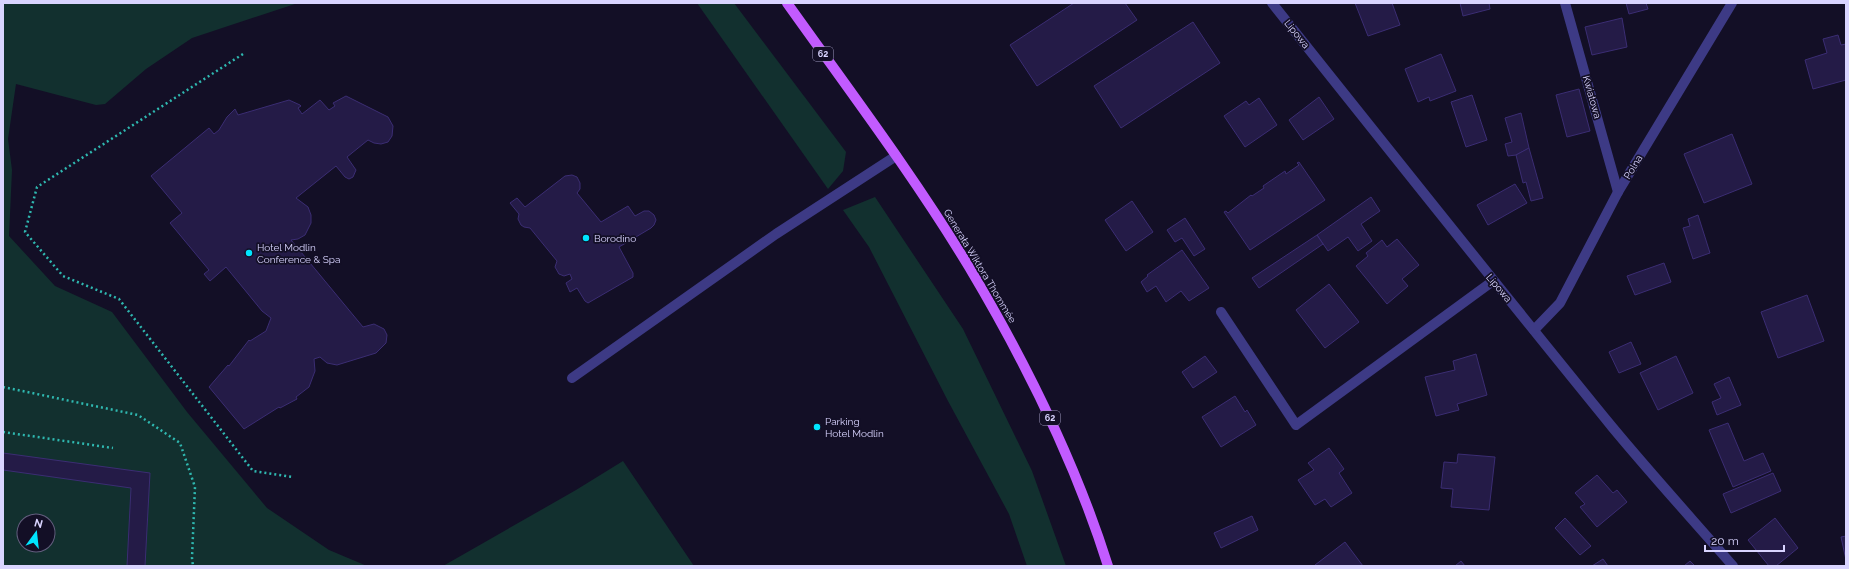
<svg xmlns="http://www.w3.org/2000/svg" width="1849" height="569" font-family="Raleway,sans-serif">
<rect width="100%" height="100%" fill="#130f26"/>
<g fill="#12302f" fill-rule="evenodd">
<path d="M3 3H298L192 38 146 69 105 104 96 105 16 84 8 139 12 170 9 236 55 286 112 312 187 412 267 508 329 550 367 566H3ZM24 521H48V545H24Z"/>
<path d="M697 3H734L846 152 843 171 828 189Z"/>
<path d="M875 197 963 329 1032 471 1066 566H1027L1009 514 948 401 869 247 843 210Z"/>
<path d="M623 461 694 566H443L576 490Z"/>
</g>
<g fill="#241b47" stroke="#3b2d73">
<path d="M1074 3H1125L1137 20 1037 86 1010 45Z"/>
<path d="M1355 3H1392L1400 25 1368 36Z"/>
<path d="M1460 3H1489L1490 9 1463 16Z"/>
<path d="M1626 3H1646L1648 9 1629 14Z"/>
<path d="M1622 18 1627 47 1592 55 1585 27Z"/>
<path d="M1193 22 1220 63 1121 128 1094 86Z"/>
<path d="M1838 35 1841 45 1846 44V80L1813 89 1805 60 1827 53 1823 39Z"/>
<path d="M1441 54 1456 91 1430 101 1429 97 1418 102 1405 69Z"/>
<path d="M1579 89 1590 131 1567 137 1556 95Z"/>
<path d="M1472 95 1487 140 1466 147 1451 102Z"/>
<path d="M346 96 388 117 393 126 392 136 388 142 381 144 374 143 368 140 347 157 356 170 353 177 349 179 345 177 336 166 296 198 308 207 311 215V223L305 235 298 239 291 240 363 327 374 324 384 329 387 335 386 343 376 353 337 365 327 363 320 357 314 359 315 371 309 387 296 397 297 399 280 408 279 407 244 429 209 387 228 365 229 366 249 340 250 341 266 331 271 318 262 311 226 267 210 281 204 274 209 270 170 223 182 213 151 176 209 128 214 134 219 130 227 117 235 109 238 115 289 100 300 105 301 106 298 108 302 114 320 100 329 110 335 106 333 103Z"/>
<path d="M1319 97 1334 119 1303 140 1289 120Z"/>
<path d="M1259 98 1277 125 1245 147 1224 116 1246 101 1249 105Z"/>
<path d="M1521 113 1529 148 1516 155 1508 156 1505 144 1512 142 1505 118Z"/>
<path d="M1732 134 1752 184 1704 203 1684 154Z"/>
<path d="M1529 148 1543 198 1531 201 1526 182 1523 183 1516 155Z"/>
<path d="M1299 162 1325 200 1250 250 1224 212 1226 211 1228 213 1251 195 1252 196 1264 188 1263 186 1285 171 1286 174 1299 165 1297 163Z"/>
<path d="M572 175 577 177 580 183V189L577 193 601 222 628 206 635 216 644 211H649L654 215 656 220 654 225 651 228 619 247 633 273V277L588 303 585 301 577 288 570 292 566 283 572 279 570 274 564 276 559 274 555 267 557 261 530 228 524 227 521 225 518 219 519 214 510 203 517 198 525 207 565 176Z"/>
<path d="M1515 184 1527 203 1488 225 1477 205Z"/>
<path d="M1371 197 1380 211 1361 224 1372 241 1358 251 1348 237 1328 251 1317 235Z"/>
<path d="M1132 201 1153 232 1126 251 1105 220Z"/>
<path d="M1698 215 1710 253 1693 259 1683 228 1690 226 1688 219Z"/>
<path d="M1185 218 1205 249 1194 256 1182 238 1175 242 1167 230Z"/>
<path d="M1317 235 1323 244 1259 288 1252 278Z"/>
<path d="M1397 239 1419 265 1402 279 1408 286 1387 304 1356 266 1368 256 1366 253 1382 240 1387 247Z"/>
<path d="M1182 250 1209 288 1189 301 1181 291 1166 302 1156 286 1147 292 1141 282 1148 276 1147 275Z"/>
<path d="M1664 263 1671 282 1635 295 1627 276Z"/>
<path d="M1329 284 1359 322 1325 348 1296 310Z"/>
<path d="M1807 295 1824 341 1778 358 1761 312Z"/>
<path d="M1631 342 1641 364 1619 373 1609 352Z"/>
<path d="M1476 354 1487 395 1457 404 1459 410 1436 416 1425 377 1455 370 1453 361Z"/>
<path d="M1205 356 1217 372 1193 388 1182 372Z"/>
<path d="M1676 356 1693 393 1658 410 1640 373Z"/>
<path d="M1729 377 1741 405 1717 415 1712 402 1721 398 1714 384Z"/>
<path d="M1235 396 1245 412 1247 410 1256 425 1221 447 1202 417Z"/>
<path d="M1728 423 1744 461 1763 453 1771 471 1733 487 1709 430Z"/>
<path d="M1329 448 1344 469 1339 473 1352 493 1331 507 1325 499 1315 505 1298 480 1314 470 1308 463Z"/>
<path d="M3 453 150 473 145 566H127L131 488 3 470Z"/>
<path d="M1458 454 1495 457 1489 510 1451 507 1453 489 1441 488 1444 462 1457 463Z"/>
<path d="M1773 473 1781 491 1731 513 1723 494Z"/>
<path d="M1597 475 1613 493 1617 490 1627 502 1597 527 1580 507 1585 504 1575 493Z"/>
<path d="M1252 516 1258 530 1221 548 1214 533Z"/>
<path d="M1565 518 1591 546 1580 555 1555 528Z"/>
<path d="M1775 518 1798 548 1776 566H1769L1748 540Z"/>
<path d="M1846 536V560L1841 537Z"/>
<path d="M1345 542 1363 566H1315V565Z"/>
<path d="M1603 559 1608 566H1592Z"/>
<path d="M1461 561 1465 566H1455Z"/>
<path d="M1690 561 1695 566H1684Z"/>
</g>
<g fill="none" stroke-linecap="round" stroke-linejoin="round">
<g stroke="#2fb8b0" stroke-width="2.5" stroke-dasharray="2 3" stroke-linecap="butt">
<path d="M243 54 37 187 25 232 63 276 119 299 253 471 293 477"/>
<path d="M3 387 138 415 180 443 195 487 192 558 193 566"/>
<path d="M3 432 113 448"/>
</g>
<path stroke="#3d3a85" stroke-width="10" d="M572 378 776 234 896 156"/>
<g stroke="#3d3a85" stroke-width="10">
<path d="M1272 3C1385 145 1498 287 1613 428 1652 475 1693 520 1733 566"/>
<path d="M1565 3 1618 192"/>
<path d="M1221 312 1296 425 1493 281"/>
<path d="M1534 330 1560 303 1618 192 1732 3"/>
</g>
<path stroke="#c25bff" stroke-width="10" d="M787 3C849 90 914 176 969 267 1025 361 1075 461 1108 566"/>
</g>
<g fill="#00e5ff" stroke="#130f26" stroke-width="1.5">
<circle cx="586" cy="238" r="4"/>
<circle cx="249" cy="253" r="4"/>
<circle cx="817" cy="427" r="4"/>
</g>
<g text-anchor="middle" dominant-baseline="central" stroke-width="3.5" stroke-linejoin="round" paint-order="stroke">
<g fill="#130f26" stroke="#9e99be" stroke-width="1">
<rect x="813" y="47" width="20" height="14" rx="3"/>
<rect x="1040" y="411" width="20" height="14" rx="3"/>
</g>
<g font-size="9" font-weight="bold" fill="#d9d4ff">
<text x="823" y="54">62</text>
<text x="1050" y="418">62</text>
</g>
<g font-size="10" fill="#d9d4ff" stroke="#130f26">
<text transform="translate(1297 34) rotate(51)">Lipowa</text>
<text transform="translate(1592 97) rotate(74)">Kwiatowa</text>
<text transform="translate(1633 167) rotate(-59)">Polna</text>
<text transform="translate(980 266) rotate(59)">Generała Wiktora Thommée</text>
<text transform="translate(1499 288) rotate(50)">Lipowa</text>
</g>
<g font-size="10" fill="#d9d4ff" stroke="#130f26" text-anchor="start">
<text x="594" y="238">Borodino</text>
<text x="257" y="247">Hotel Modlin<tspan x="257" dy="12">Conference &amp; Spa</tspan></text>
<text x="825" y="421">Parking<tspan x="825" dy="12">Hotel Modlin</tspan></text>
</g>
</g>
<rect width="1849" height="569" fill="none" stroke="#d9d4ff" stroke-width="8"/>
<g transform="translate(36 533) rotate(15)"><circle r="19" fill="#130f26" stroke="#625e7d"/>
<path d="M0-3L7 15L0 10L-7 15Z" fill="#00e5ff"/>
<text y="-6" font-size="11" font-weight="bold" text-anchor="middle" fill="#d9d4ff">N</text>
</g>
<path d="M1705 545v6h79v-6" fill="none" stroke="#d9d4ff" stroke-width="2"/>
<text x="1711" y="545" font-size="12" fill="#d9d4ff" stroke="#130f26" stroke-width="3" paint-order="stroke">20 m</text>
</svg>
